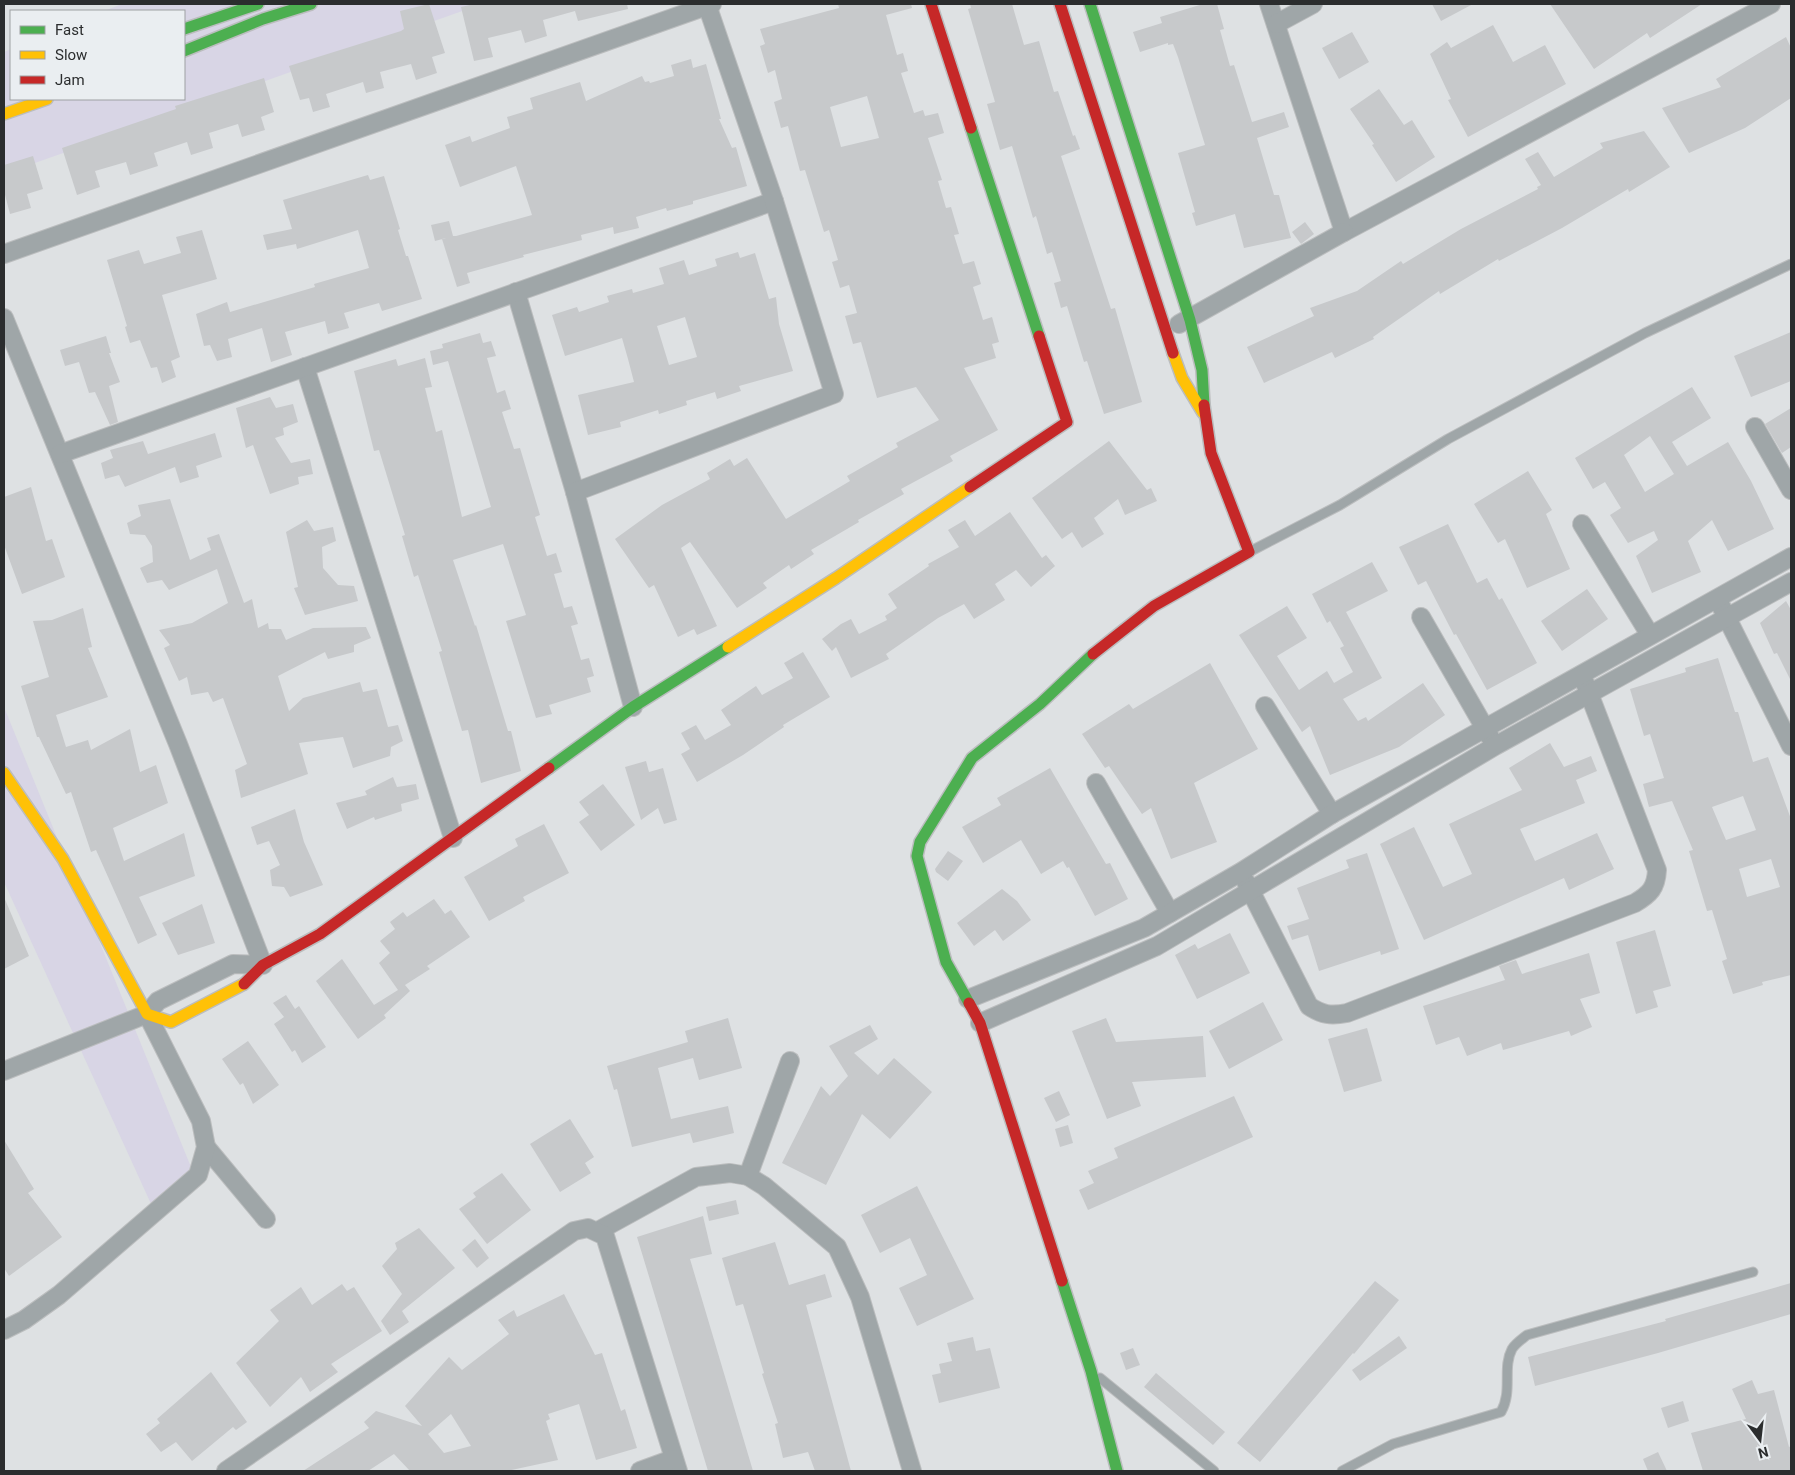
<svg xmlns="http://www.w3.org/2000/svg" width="1795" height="1475" font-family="Roboto,sans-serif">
<rect width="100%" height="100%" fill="#dee1e3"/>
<g fill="#d8d5e5">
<path d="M122 4H482L4 174V52L11 49V99H184V11H104Z"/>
<path d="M4 707 193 1172 152 1206 4 882Z"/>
</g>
<g fill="#c7c9cb" fill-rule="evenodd">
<path d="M429 4 445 53 432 57 437 73 416 80 411 64 380 72 384 88 366 93 363 82 326 94 330 107 313 112 309 98 300 100 289 66 401 31 404 29 400 11Z"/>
<path d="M474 4H627L628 9 578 21 575 11 543 20 547 36 525 43 521 30 488 38 493 57 474 61 461 7Z"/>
<path d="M838 4H911L912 8 886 15 897 55 903 53 908 71 901 73 914 113 923 110 925 116 938 113 944 133 928 138 942 180 938 181 946 208 951 207 959 234 954 235 963 264 974 261 981 284 973 287 983 320 992 317 999 342 992 344 996 358 964 368 998 430 950 456 953 461 901 489 904 494 858 520 859 522 811 550 814 554 791 569 789 565 763 583 767 588 737 608 690 542 681 548 717 626 697 635 694 629 678 637 654 585 649 588 615 539 662 505 710 479 707 473 730 459 734 466 747 458 786 519 850 481 847 476 898 447 896 443 939 420 916 387 877 398 861 342 853 344 845 316 857 313 849 285 840 288 832 262 838 260 829 230 824 232 805 170 800 171 788 126 781 128 774 102 782 99 775 70 768 73 760 46 765 44 760 29 839 8ZM867 96 879 138 841 147 830 107Z"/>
<path d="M970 4H1012L1024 45 1039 41 1054 92 1058 91 1073 136 1075 135 1080 149 1061 156 1111 309 1115 308 1142 402 1104 414 1087 361 1084 362 1067 306 1061 308 1054 283 1061 281 1052 252 1047 254 1036 216 1033 218 1012 146 1000 150 987 104 995 102 968 9 971 8Z"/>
<path d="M1203 4H1217L1224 29 1220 30 1230 66 1234 65 1252 122 1284 112 1289 127 1257 138 1274 195H1279L1291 238 1244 248 1235 214 1196 226 1192 213 1195 212 1178 153 1205 145 1178 57 1173 44 1168 45V43L1140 52 1133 32 1162 23 1160 17Z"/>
<path d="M1432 4H1473L1441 21Z"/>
<path d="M1550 4H1702L1650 38 1647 33 1594 69Z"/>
<path d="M1493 25 1513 62 1545 45 1566 84 1468 137 1448 100 1451 99 1430 54 1447 42 1451 48Z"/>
<path d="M1352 32 1369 62 1339 79 1322 48Z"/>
<path d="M1786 37 1791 48V98L1745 128 1689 153 1662 108 1721 87 1716 79Z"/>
<path d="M691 59 693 68 706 64 721 119H719L732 148 736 147 747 186 693 201V204L667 211 666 208 636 217 639 228 614 234 613 227 581 235 582 240 523 255 524 257 467 273 470 283 457 287 442 239 446 238 435 241 431 225 449 221 453 236H456L532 215 516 166 460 187 445 145 470 136 472 142 510 128 507 117 533 109 530 98 580 82 586 101 642 76 645 82 649 81 650 83 674 76 671 65Z"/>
<path d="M264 78 274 112 261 117 265 130 242 137 238 124 209 133 213 148 191 155 187 142 154 153 158 166 130 175 126 162 95 171 100 187 77 195 62 148 176 109 175 106Z"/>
<path d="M1379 89 1404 125 1412 120 1435 157 1396 182 1372 145 1374 144 1350 109Z"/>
<path d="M1644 131 1670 167 1629 192 1628 189 1562 228 1499 261 1498 259 1440 294 1439 291 1373 337 1374 339 1335 358 1332 352 1264 383 1247 347 1314 316 1310 308 1357 291 1401 261 1403 264 1461 229 1538 189 1537 187 1541 185 1525 159 1538 152 1554 177 1603 148 1600 143Z"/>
<path d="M33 156 43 189 27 194 31 208 10 214 4 191V165Z"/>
<path d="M368 175 370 180 384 176 400 229 398 230 406 256H408L422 299 382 311 379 303 344 313 349 328 328 334 325 321 285 332 292 355 271 362 262 328 228 339 232 357 217 361 210 345 204 346 196 314 227 302 230 312 315 287 314 284 369 268 358 230 297 249 296 244 267 250 263 235 292 229 283 200Z"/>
<path d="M1305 222 1314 234 1301 244 1292 232Z"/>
<path d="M202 230 217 279 162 295 180 357 171 361 176 377 162 383 157 367 151 368 140 340 130 343 125 327 127 326 107 260 139 250 144 264 181 253 176 237Z"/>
<path d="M738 252 740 258 755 253 769 299 776 297 779 324 793 371 739 386 741 391 717 399 715 392 686 401 687 405 659 414 658 410 620 422 621 427 588 435 578 395 634 382 628 359 622 338 565 356 552 315 577 307 579 312 609 302 607 296 632 289 633 293 664 284 659 268 684 260 689 275 717 266 715 259ZM685 317 697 357 669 365 657 326Z"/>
<path d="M1791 332V381L1751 397 1734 356Z"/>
<path d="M480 333 483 343 491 341 496 356 487 358 497 393 505 390 511 409 502 412 511 440 514 449 520 448 540 515 535 517 547 556 556 553 562 572 554 574 564 608 572 606 578 624 571 626 581 660 589 658 594 676 587 678 591 692 549 705 552 714 536 718 506 621 526 615 503 544 453 560 475 626 476 625 508 731H511L521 771 481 783 468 730 462 731 439 652 442 651 418 575 414 577 402 536 405 535 379 450 374 451 354 371 396 359 398 366 425 358 432 387 425 388 436 432 442 430 462 517 491 507 448 361 433 365 430 351 443 348 442 344Z"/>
<path d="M106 336 111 353H109L120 382 109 386 118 422 110 425 95 392 89 393 79 362 65 366 60 350Z"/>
<path d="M1692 387 1711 418 1672 442 1687 466 1728 442 1751 481 1774 529 1728 551 1712 520 1688 541 1701 572 1652 593 1636 556 1658 540 1654 531 1628 543 1610 515 1621 508 1605 482 1593 489 1575 458ZM1650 436 1674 474 1645 492 1624 455Z"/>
<path d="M270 397 276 408 293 404 298 422 283 428 284 435 275 438 291 463 310 459 313 474 298 477 299 484 270 494 253 445 246 448 236 408Z"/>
<path d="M1791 408V447L1782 453 1765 424Z"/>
<path d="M215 433 222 457 196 466 199 477 180 483 175 467 125 487 119 475 105 479 101 463 113 458 110 450 143 441 148 454Z"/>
<path d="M1109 441 1147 490 1151 488 1157 501 1125 515 1118 499 1094 518 1104 534 1082 548 1072 532 1062 539 1032 498Z"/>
<path d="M1528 471 1552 510 1546 514 1570 569 1527 588 1505 539 1498 543 1474 504Z"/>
<path d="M31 487 46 541 52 539 65 577 22 594 4 545V497Z"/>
<path d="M170 499 190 560 211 550 207 538 219 534 244 603 252 599 258 628 268 623 269 629H281L286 640 313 628 366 627 371 638 354 645V652L328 659 325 652 278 676 289 711 303 698 360 682 363 692 377 689 388 727 398 725 403 741 391 747 390 756 353 768 343 737 299 743 308 774 241 798 235 770 247 764 223 698 213 702 208 692 191 695 187 677 179 681 164 648 170 645 159 630 192 623 228 603 217 569 169 590 162 580 147 583 140 568 153 562 152 546 145 535 130 534 127 523 141 516 138 505Z"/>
<path d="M1010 512 1042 558 1046 555 1055 566 1031 587 1016 570 995 584 1005 600 974 619 964 604 938 618 886 654 889 659 851 678 836 647 832 651 822 639 841 624 851 619 859 634 887 620 885 616 897 608 888 594 929 566 928 564 959 547 948 530 965 520 975 536Z"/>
<path d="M307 520 314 531 333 527 336 541 322 547 323 568 338 585 354 586 358 601 305 615 294 588 298 587 286 532Z"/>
<path d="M1448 524 1477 583 1487 578 1499 600 1502 598 1537 663 1487 690 1456 634 1454 635 1426 581 1418 585 1399 547Z"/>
<path d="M1372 562 1388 591 1346 612 1382 678 1343 699 1358 721 1366 717 1368 721 1423 683 1445 715 1399 747 1330 775 1310 726 1302 732 1239 635 1287 606 1307 638 1277 656 1299 690 1327 671 1334 683 1353 672 1340 648 1344 646 1330 621 1327 623 1312 594Z"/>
<path d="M1587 589 1608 619 1562 651 1541 621Z"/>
<path d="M1786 601 1791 610V681L1777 653 1774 654 1760 623Z"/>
<path d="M83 608 92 647 88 648 108 697 56 715 66 747 88 740 91 750 130 729 140 772 156 765 168 803 113 828 124 861 184 833 195 876 139 897 157 935 138 944 96 850 91 852 71 792 66 794 39 737H37L21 686 49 677 33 621 52 620Z"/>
<path d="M803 652 830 697 783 725 784 727 743 755 697 782 681 754 690 749 681 733 696 725 705 740 731 725 721 710 756 686 762 695 793 678 784 663Z"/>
<path d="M1718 658 1735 712H1738L1753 762 1768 757 1791 819V975L1762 982 1763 985 1733 994 1722 961 1727 959 1712 910 1707 911 1689 851 1693 850 1672 801 1649 807 1643 784 1664 778 1650 734 1644 736 1630 689 1686 672 1685 668ZM1743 796 1756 830 1726 840 1712 807ZM1771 859 1780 887 1747 897 1739 869Z"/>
<path d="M1210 663 1258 749 1194 783 1217 842 1171 859 1151 808 1142 814 1109 766 1105 768 1082 734 1129 704 1133 709Z"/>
<path d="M1550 743 1564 767 1591 756 1597 771 1576 780 1585 803 1520 829 1535 861 1597 833 1614 869 1569 890 1564 878 1424 940 1380 844 1414 827 1443 887 1472 874 1449 824 1522 790 1509 768Z"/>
<path d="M646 761 649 772 663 768 677 820 664 824 658 808 641 820 625 767Z"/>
<path d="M1050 768 1106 864 1110 863 1128 899 1095 916 1069 867 1067 868 1063 861 1041 874 1021 840 983 863 962 827 1001 805 997 798Z"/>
<path d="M393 777 397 787 416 784 419 799 401 804 402 811 375 820 374 817 347 829 336 803 367 795 365 791Z"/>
<path d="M603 784 635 825 601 851 579 822 589 815 579 802Z"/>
<path d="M295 809 304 842 323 885 290 897 284 887 272 886 270 870 280 865 269 841 257 845 251 827Z"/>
<path d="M544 824 569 873 523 897 525 901 489 921 464 877 518 846 515 839Z"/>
<path d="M948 851 963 861 948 881 936 872 935 869Z"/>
<path d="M1367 853 1399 949 1381 955 1380 951 1319 971 1308 935 1292 940 1287 926 1309 919 1297 888 1349 868 1346 860Z"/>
<path d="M1002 889 1017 901 1031 920 1003 941 995 930 974 946 957 923Z"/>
<path d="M4 897 29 956 4 969Z"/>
<path d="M434 899 445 914 451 910 470 937 427 966 430 969 405 985 410 991 384 1015 386 1018 358 1039 316 981 342 959 374 1005 398 990 379 963 390 953 380 941 395 929 390 922 403 912 407 917Z"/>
<path d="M202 904 215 943 178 955 162 923Z"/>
<path d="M1655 930 1671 986 1653 991 1658 1007 1636 1014 1616 942Z"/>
<path d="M1230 933 1250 973 1197 999 1175 955 1195 944 1198 949Z"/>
<path d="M1589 953 1600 993 1580 999 1592 1027 1571 1036 1569 1031 1503 1050 1501 1043 1467 1056 1459 1037 1436 1045 1423 1006 1505 980 1499 966 1516 960 1522 974Z"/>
<path d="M286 995 295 1009 299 1006 326 1047 302 1063 295 1050 292 1052 274 1024 284 1017 273 1003Z"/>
<path d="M1263 1002 1283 1040 1229 1069 1209 1031Z"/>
<path d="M728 1018 742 1068 699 1080 693 1058 658 1068 671 1119 728 1106 734 1133 693 1143 690 1133 632 1147 617 1089 614 1090 607 1066 688 1042 685 1031Z"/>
<path d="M1106 1018 1116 1042 1203 1036 1206 1077 1132 1082 1141 1106 1107 1119 1072 1031Z"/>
<path d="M870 1025 878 1039 854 1053 878 1075 894 1058 932 1092 890 1139 862 1114 826 1185 782 1163 821 1086 830 1096 848 1076 829 1046Z"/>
<path d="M1367 1028 1382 1081 1344 1092 1328 1039Z"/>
<path d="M248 1041 279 1085 253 1104 243 1083 240 1085 222 1059Z"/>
<path d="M1059 1091 1070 1115 1056 1122 1044 1098Z"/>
<path d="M1234 1096 1253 1137 1088 1210 1079 1190 1094 1183 1088 1171 1118 1158 1114 1148Z"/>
<path d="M570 1119 594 1157 585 1163 591 1173 560 1192 530 1144Z"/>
<path d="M1068 1125 1073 1143 1060 1147 1055 1129Z"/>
<path d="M4 1140 34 1189 28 1193 62 1237 9 1276 4 1268Z"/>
<path d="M502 1173 531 1210 487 1244 459 1209 476 1197 473 1193Z"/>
<path d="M917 1186 974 1299 917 1326 899 1288 927 1275 910 1238 880 1253 861 1215Z"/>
<path d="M736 1200 739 1214 709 1221 706 1207Z"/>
<path d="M703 1216 712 1254 690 1259 753 1471H708L637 1237Z"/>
<path d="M419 1228 455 1268 402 1311 409 1322 390 1335 381 1321 402 1294 382 1266 397 1249 395 1243Z"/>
<path d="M475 1239 489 1258 477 1268 462 1250Z"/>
<path d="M775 1242 789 1285 825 1274 832 1297 806 1305 851 1471H815L808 1452 783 1458 775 1424 778 1423 762 1374 764 1373 743 1304 736 1306 722 1258Z"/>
<path d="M1375 1281 1399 1300 1354 1354 1353 1353 1260 1462 1237 1443Z"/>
<path d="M1791 1283V1314L1658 1353 1535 1386 1528 1357 1666 1321 1665 1319Z"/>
<path d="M342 1284 347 1291 354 1287 382 1331 331 1364 338 1372 310 1392 301 1377 270 1407 236 1363 279 1321 270 1310 301 1287 312 1305Z"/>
<path d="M564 1294 595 1355 602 1353 621 1411 625 1409 637 1448 596 1460 579 1404 548 1414 550 1419 546 1421 558 1460 507 1471H410L394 1454 368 1471H303L369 1428 364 1422 376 1411 422 1426 405 1406 449 1357 462 1370 509 1334 498 1320 514 1310 517 1317ZM451 1414 471 1446 444 1453 428 1434Z"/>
<path d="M1399 1336 1407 1348 1360 1381 1352 1370Z"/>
<path d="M973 1337 976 1351 990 1348 1000 1388 939 1403 932 1375 941 1373 939 1364 952 1361 947 1343Z"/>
<path d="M1133 1348 1140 1365 1126 1370 1120 1353Z"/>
<path d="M211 1372 247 1422 236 1430 233 1427 192 1461 176 1442 161 1452 146 1434 160 1423 157 1419Z"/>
<path d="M1156 1373 1225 1432 1213 1445 1144 1387Z"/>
<path d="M1752 1380 1758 1394 1774 1390 1789 1447 1791 1446V1471H1703L1691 1433 1746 1419 1732 1389Z"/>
<path d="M1683 1401 1689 1421 1668 1428 1661 1408Z"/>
<path d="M1658 1452 1667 1471H1648L1643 1459Z"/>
</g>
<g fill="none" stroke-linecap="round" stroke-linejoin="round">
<g stroke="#bbbdbe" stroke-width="11">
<g id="lane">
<path d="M1251 551 1340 505 1448 439 1645 333 1791 264"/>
<path d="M1100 1378 1214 1471"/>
<path d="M1342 1471 1393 1444 1501 1412C1513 1391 1502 1368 1512 1349 1515 1344 1522 1339 1527 1335L1753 1272"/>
</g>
</g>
<g stroke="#bbbdbe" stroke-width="20">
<g id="street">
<path d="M1269 4 1344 232 1771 4"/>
<path d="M1276 24 1313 4"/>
<path d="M4 254 712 4"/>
<path d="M516 292 575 492 633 707"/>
<path d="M4 318 178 744 263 965 233 964 158 1001 147 1014 4 1071"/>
<path d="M1179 324 1344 232"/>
<path d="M305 367 453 838"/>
<path d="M1755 427 1791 490"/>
<path d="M60 454 774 201"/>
<path d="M575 492 834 394 774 201 707 5"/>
<path d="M1582 524 1650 635"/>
<path d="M1721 606 1791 746"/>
<path d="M1421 617 1490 737"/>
<path d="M1265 706 1332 814"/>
<path d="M1096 783 1170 913"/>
<path d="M1246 882 1309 1006C1322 1015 1331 1016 1347 1013L1635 903C1650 894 1656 888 1657 870L1585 683"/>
<path d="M968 999 1144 928 1241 872 1332 814 1791 557"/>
<path d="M980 1023 1157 946 1495 746 1791 582"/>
<path d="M206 1147 266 1219"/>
<path d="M748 1176 790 1061"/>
<path d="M598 1231 696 1177 730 1173 748 1176 764 1186 837 1247 860 1297 912 1471"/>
<path d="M4 1330 24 1320 59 1295 198 1175 206 1147 201 1121 147 1014"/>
<path d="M226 1471 574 1231 588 1228 605 1236 678 1471"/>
<path d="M640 1471 673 1459"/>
</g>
</g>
<g stroke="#bbbdbe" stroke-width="14">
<g id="fast">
<path d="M1090 4 1190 320 1202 370 1204 405"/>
<path d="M184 29 258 4"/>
<path d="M184 51 263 19 311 4"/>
<path d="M971 128 1039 336"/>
<path d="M549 768 633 707 728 647"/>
<path d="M969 1003 946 962 917 856 920 842 972 758 1040 704 1093 654"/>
<path d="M1062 1281 1091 1371 1117 1471"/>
</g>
</g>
<g stroke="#bbbdbe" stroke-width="14">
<g id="slow">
<path d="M4 114 47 99"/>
<path d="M1173 353 1182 378 1203 413"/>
<path d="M728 647 836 578 970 487"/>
<path d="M4 773 63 859 147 1014 171 1022 244 984"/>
</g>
</g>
<g stroke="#bbbdbe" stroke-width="14">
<g id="jam">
<path d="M931 4 971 128"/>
<path d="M1060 4 1173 353"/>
<path d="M970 487 1067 422 1039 336"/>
<path d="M1093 654 1154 606 1249 552 1211 453 1204 405"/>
<path d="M244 984 263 965 320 934 549 768"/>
<path d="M969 1003 980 1023 1062 1281"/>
</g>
</g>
<use href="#lane" stroke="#9fa6a8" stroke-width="9"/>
<use href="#street" stroke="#9fa6a8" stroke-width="18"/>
<use href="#fast" stroke="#4caf50" stroke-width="11"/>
<use href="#slow" stroke="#ffc107" stroke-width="11"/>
<use href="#jam" stroke="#c62828" stroke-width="11"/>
</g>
<rect width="1795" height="1475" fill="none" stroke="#2b2d2e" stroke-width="10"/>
<rect x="10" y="10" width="175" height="90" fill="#eaeef1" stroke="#9ea1a3"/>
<rect x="20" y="26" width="25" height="8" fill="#4caf50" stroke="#9ea1a3"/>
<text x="55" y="35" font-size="15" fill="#2b2d2e">Fast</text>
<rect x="20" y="51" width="25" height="8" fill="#ffc107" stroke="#9ea1a3"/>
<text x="55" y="60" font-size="15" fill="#2b2d2e">Slow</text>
<rect x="20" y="76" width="25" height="8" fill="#c62828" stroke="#9ea1a3"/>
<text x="55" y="85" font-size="15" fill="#2b2d2e">Jam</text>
<g transform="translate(1760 1440) rotate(165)" stroke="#eaeef1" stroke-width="4" paint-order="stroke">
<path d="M0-4L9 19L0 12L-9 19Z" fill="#2b2d2e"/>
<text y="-8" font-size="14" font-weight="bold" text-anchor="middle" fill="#2b2d2e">N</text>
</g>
</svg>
